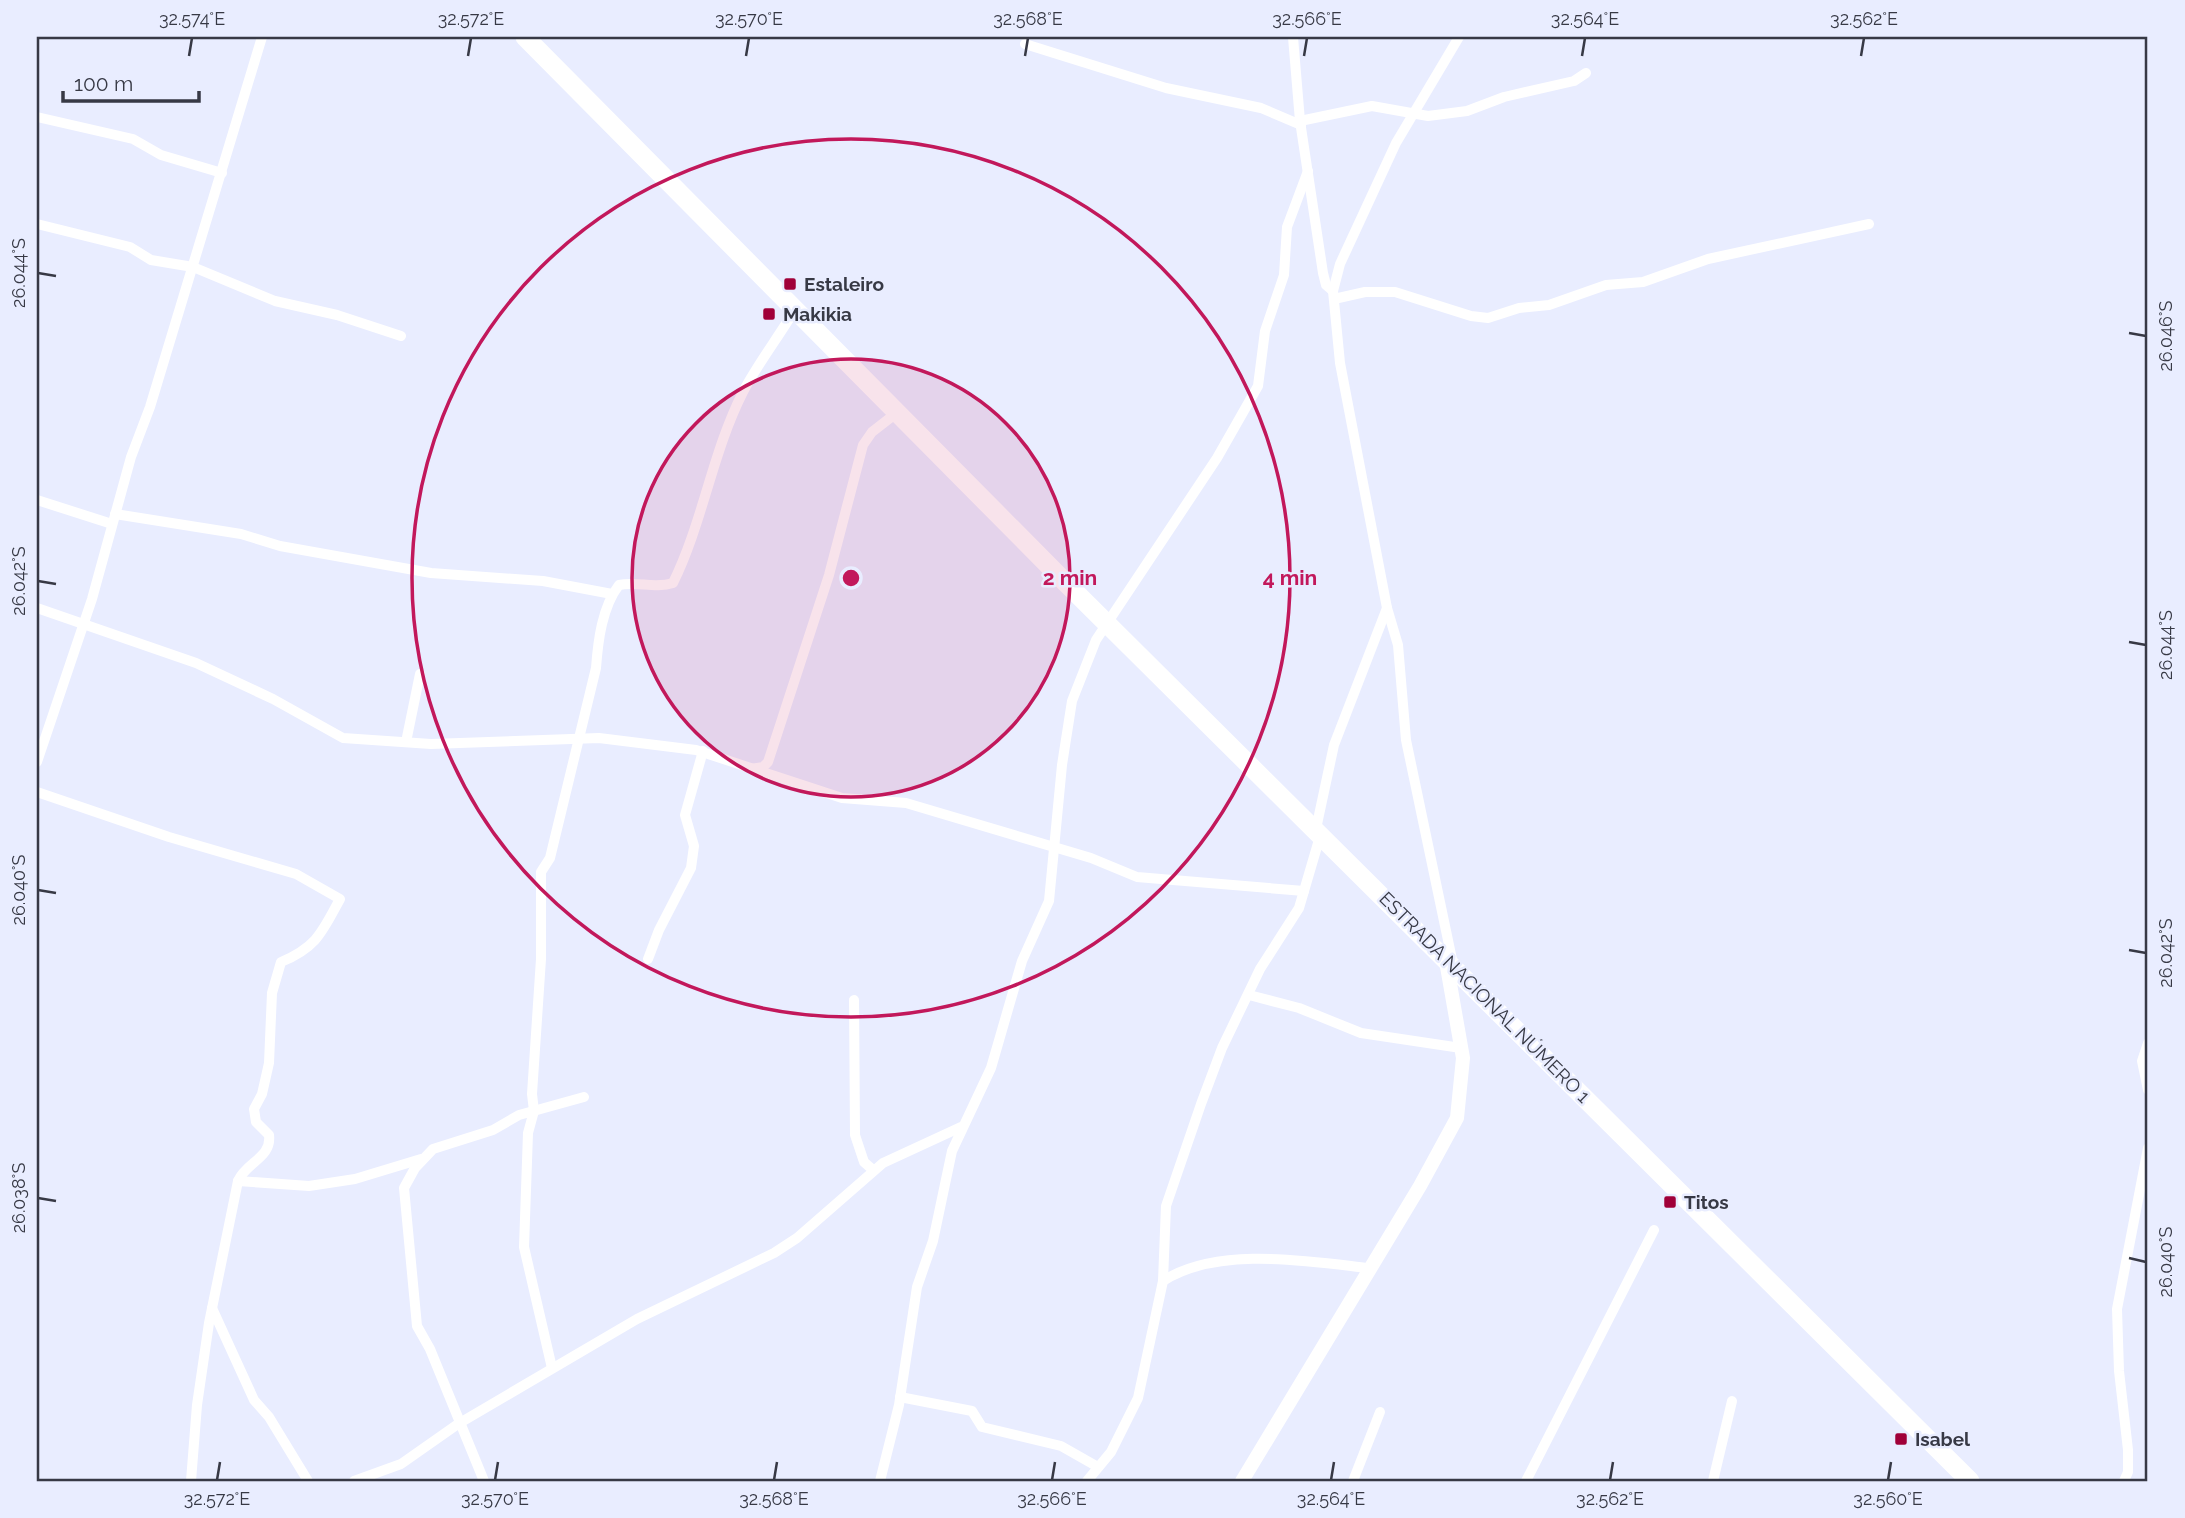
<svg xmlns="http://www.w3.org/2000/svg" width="2185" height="1518" font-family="Raleway,sans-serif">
<rect width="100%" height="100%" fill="#e9edff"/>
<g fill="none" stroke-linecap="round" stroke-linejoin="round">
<g stroke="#fff" stroke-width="10">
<path d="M1293 37 1300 121 1323 273 1326 285 1333 291"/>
<path d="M1025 44 1166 88 1261 108 1301 125"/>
<path d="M37 117 133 139 161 155 222 173"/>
<path d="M1300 121 1372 106 1428 116 1467 111 1504 97 1574 81 1586 73"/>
<path d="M37 224 130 247 151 260 193 267 275 301 337 315 401 336"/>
<path d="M1334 299 1365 292H1395L1471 316 1488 318 1519 308 1549 305 1606 285 1643 282 1708 259 1869 224"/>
<path d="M37 500 112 524"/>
<path d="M115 514 241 534 280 546 431 573 543 581 612 594"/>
<path d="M37 608 196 663 273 699 343 738 431 744 599 738 696 750 842 798 906 803 1091 858 1137 877 1304 891"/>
<path d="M406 742 420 674"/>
<path d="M37 762 92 599 131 457 150 407 262 37"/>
<path d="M751 769 763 767 768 762 829 575 863 445 872 432 890 418"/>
<path d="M37 792 169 837 296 874 340 899C322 932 317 947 281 962L272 993 269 1063 262 1094 254 1109 256 1122 269 1135C272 1158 246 1162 238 1181L209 1323 197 1405 191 1481"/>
<path d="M1316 829 1334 745 1387 608"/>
<path d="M648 959 659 930 691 868 694 846 685 815 703 751"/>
<path d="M1453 964 1406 740 1398 645 1387 608 1340 363 1333 291 1340 264 1396 143 1459 37"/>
<path d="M1249 995 1299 1008 1361 1033 1461 1048"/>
<path d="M854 1000 855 1135 864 1162 873 1170"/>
<path d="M2148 1043 2142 1061 2148 1090"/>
<path d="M238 1181 309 1186 355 1179 421 1159"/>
<path d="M1163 1281C1217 1246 1307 1261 1368 1268"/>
<path d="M212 1308 254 1400 269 1417 308 1481"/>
<path d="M552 1368 524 1247 528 1133 534 1111 532 1094 541 959V872L550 858 596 668C598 641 602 607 619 585 637 581 655 589 673 583 703 522 712 453 743 392 756 367 774 343 789 319"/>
<path d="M900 1397 972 1411 982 1427 1061 1446 1098 1467"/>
<path d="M354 1481 401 1464 458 1424 637 1319 774 1253 797 1238 883 1163 961 1127"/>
<path d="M484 1481 430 1349 417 1326 404 1188 415 1168 433 1149 493 1130 519 1115 584 1097"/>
<path d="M880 1481 899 1405 917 1287 933 1241 952 1151 991 1068 1022 961 1049 901 1062 765 1072 701 1096 640 1217 458 1258 386 1265 331 1284 275 1287 227 1308 171"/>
<path d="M1087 1481 1111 1452 1138 1398 1163 1281 1166 1206 1201 1104 1222 1048 1260 969 1299 908 1321 833"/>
<path d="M1353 1481 1380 1412"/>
<path d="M1526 1481 1654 1230"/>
<path d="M1713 1481 1732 1401"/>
<path d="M2124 1481 2128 1472V1450L2119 1371 2117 1309 2148 1148"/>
</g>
<path stroke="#fff" stroke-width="14" d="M1242 1481 1420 1186 1457 1118 1463 1058 1446 961"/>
<path stroke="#fff" stroke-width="19" d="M525 37 1058 575 1970 1481"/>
</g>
<path fill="none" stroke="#373945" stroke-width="2.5" d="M189 56 192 38M468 56 471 38M746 56 749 38M1025 56 1028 38M1304 56 1307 38M1582 56 1585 38M1861 56 1864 38M38 273 56 276M2129 333 2146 336M38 581 56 584M2129 642 2146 645M38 890 56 893M2129 950 2146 953M38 1198 56 1201M2129 1258 2146 1262M217 1480 220 1462M495 1480 498 1462M774 1480 777 1462M1052 1480 1055 1462M1331 1480 1334 1462M1610 1480 1613 1462M1888 1480 1891 1462"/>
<circle cx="851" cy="578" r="219" fill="#c2185b" fill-opacity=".12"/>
<g fill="none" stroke="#c2185b" stroke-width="3.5">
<circle cx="851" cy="578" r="219"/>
<circle cx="851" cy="578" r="439"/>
</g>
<g fill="#a00039" stroke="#e9edff" stroke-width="2.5">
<rect x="783" y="277" width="14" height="14" rx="3.5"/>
<rect x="762" y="307" width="14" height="14" rx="3.5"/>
<rect x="1663" y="1195" width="14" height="14" rx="3.5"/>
<rect x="1894" y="1432" width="14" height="14" rx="3.5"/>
</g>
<g text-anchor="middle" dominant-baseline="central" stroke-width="5" stroke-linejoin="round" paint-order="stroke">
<g font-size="19" font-weight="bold" fill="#373945" stroke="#e9edff" text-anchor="start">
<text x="804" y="284">Estaleiro</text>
<text x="783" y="314">Makikia</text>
<text x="1684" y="1202">Titos</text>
<text x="1915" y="1439">Isabel</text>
</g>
<g font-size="19" fill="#373945" stroke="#e9edff">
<text transform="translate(1485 997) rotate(45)">ESTRADA NACIONAL NÚMERO 1</text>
</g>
</g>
<circle cx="851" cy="578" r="10" fill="#c2185b" stroke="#e9edff" stroke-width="3.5"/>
<g font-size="21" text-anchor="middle" font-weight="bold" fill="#c2185b" stroke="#e9edff" stroke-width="5" stroke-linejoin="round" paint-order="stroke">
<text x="1070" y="585">2 min</text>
<text x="1290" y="585">4 min</text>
</g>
<rect width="2185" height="1518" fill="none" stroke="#e9edff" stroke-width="77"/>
<path d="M63 91v10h136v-10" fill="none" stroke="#373945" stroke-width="3.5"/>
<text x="74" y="91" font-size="21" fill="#373945" stroke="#e9edff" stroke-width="5" paint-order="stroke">100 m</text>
<rect x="38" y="38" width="2108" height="1442" fill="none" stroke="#373945" stroke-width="2.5"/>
<g font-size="18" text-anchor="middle" fill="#373945">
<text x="192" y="25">32.574°E</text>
<text x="471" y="25">32.572°E</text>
<text x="749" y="25">32.570°E</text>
<text x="1028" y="25">32.568°E</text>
<text x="1307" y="25">32.566°E</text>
<text x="1585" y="25">32.564°E</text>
<text x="1864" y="25">32.562°E</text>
<text transform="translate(19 273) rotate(-90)" y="6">26.044°S</text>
<text transform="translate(2166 336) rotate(-90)" y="6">26.046°S</text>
<text transform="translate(19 581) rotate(-90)" y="6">26.042°S</text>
<text transform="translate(2166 645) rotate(-90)" y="6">26.044°S</text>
<text transform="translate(19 890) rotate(-90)" y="6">26.040°S</text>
<text transform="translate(2166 953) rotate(-90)" y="6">26.042°S</text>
<text transform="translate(19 1198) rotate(-90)" y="6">26.038°S</text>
<text transform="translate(2166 1262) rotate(-90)" y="6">26.040°S</text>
<text x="217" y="1505">32.572°E</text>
<text x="495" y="1505">32.570°E</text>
<text x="774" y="1505">32.568°E</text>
<text x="1052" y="1505">32.566°E</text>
<text x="1331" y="1505">32.564°E</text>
<text x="1610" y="1505">32.562°E</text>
<text x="1888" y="1505">32.560°E</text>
</g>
</svg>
